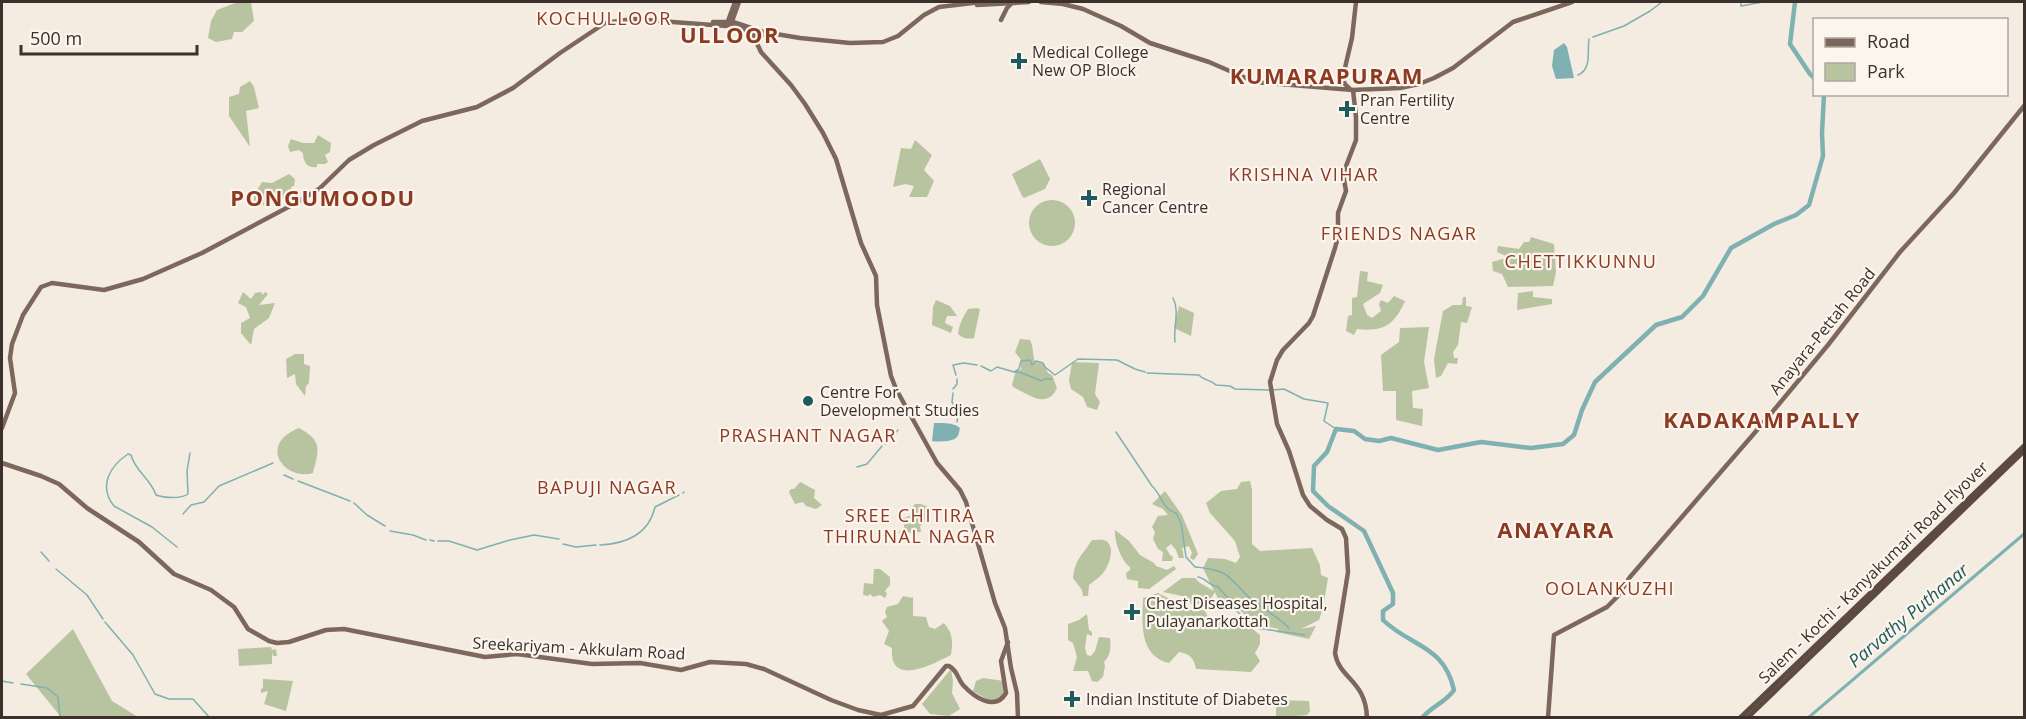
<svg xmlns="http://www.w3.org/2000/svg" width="2026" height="719" font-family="'Open Sans',sans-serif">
<rect width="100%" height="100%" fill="#f4ebe1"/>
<g fill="#b8c4a0">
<path d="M238 2H251L254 21 242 32H234L232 39 216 42 208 38 211 21 217 10Z"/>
<path d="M250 81 254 87 259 108 246 111 250 147 229 116V97L239 94 240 87Z"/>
<path d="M318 135 331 143 330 152 325 155 328 162 325 164H317V167C308 169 303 162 303 153L299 150 290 152 288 146 291 139 303 143H314Z"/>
<path d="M915 140 932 155 924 170 934 181 927 197H909L914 186 905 184 893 187 901 148 911 149Z"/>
<path d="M1040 159 1050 179 1045 189 1024 198 1022 196 1012 174Z"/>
<path d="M289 174 295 179 294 186 291 187 292 194C281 200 265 210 254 202V195L262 182 272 183Z"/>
<circle cx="1052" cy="223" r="23"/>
<path d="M1531 237 1554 244 1556 272 1553 286 1508 287 1502 274 1493 271 1492 262 1506 258V256L1497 252 1498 246 1519 249 1524 242H1529Z"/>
<path d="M1360 271 1368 272 1367 281 1383 285 1380 293 1363 304 1367 315 1372 318 1381 311 1379 304 1381 300 1388 303 1394 296 1405 301C1394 325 1384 332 1357 329L1354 335 1346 331 1348 316 1352 315V298L1357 297Z"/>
<path d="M1533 291V297L1552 299V304L1517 310 1518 293Z"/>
<path d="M243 292 251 299 255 293 261 292 263 295 265 292 268 294 259 305 275 303 269 318 254 329 251 345 241 333V323L250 318 246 307 238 303Z"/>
<path d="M1463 297H1466V306L1472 307 1467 323 1461 322 1458 345 1453 352 1454 358H1458L1457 364 1448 363 1441 376 1436 378 1434 359 1443 311 1453 305H1462Z"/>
<path d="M936 300 950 306 957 316H947L945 323 953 327 951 333 932 325 933 307Z"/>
<path d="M1179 306 1194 313 1191 336 1174 328Z"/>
<path d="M977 308 980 309 974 338C967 339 964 339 958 334 959 324 963 317 968 309Z"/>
<path d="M1429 327 1424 362 1429 388 1412 391 1413 408 1423 409 1422 426 1396 420V391H1383L1381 355 1399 342 1400 328Z"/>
<path d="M1020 339 1030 340C1034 348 1032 354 1035 362L1044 364 1048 373 1052 375 1057 388C1047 410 1028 394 1013 387L1012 384 1016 371 1021 370V360L1015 352Z"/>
<path d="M295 354H304V364L310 366 309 383 306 386 305 396 296 384 295 374 287 378 286 359Z"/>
<path d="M1072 362 1099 363 1095 394 1100 402 1097 410 1087 407 1083 397 1071 389 1069 380Z"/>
<path d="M299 428C323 441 319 450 313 473 291 480 266 457 283 438 287 434 294 430 299 428Z"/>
<path d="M1250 481 1252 490V544L1260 551 1312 548 1320 565 1321 575 1328 578 1323 608 1319 620 1301 629 1316 626 1309 639 1276 632 1279 629 1270 627 1260 630 1237 607 1219 601 1215 592 1208 604H1191L1187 597 1163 592 1182 578H1195L1200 583 1214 591 1203 568 1208 558 1225 559 1236 563 1240 557 1235 541 1210 513 1206 503 1221 491 1237 489 1241 482Z"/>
<path d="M800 482 815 490 814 498 822 505 816 509 806 506 803 502 795 504 789 492 791 489H794Z"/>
<path d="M1165 491 1182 515 1198 554 1194 560 1190 558 1192 553 1189 546 1182 548 1184 558H1179L1176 550 1171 544 1166 548 1170 555 1173 557 1172 561H1162L1163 552 1158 549 1153 539 1155 532 1152 527 1158 516 1168 515 1163 509 1152 504Z"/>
<path d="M915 504H921L928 507 927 520 920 526 921 532 898 533 904 529V518L912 515 911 509Z"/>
<path d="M1115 530 1129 541 1140 555 1154 563 1156 566 1167 570 1174 566 1176 569 1149 589 1138 588V581L1127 579 1126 573 1130 570V567C1121 561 1114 540 1115 530Z"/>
<path d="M1092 540C1096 540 1103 539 1106 541 1116 547 1109 565 1104 572 1100 577 1094 581 1089 585L1088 596H1083L1082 590 1073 578C1076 557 1082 556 1092 540Z"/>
<path d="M874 569H880L890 577V585L885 591 887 594 885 598 880 595 873 597 870 594 868 596 863 595 864 583 873 584Z"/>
<path d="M1158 593 1178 603 1179 610H1205L1208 618 1237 616 1260 635V644L1255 653 1260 661 1251 672 1196 669C1194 658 1190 654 1179 652L1169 663C1139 656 1142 623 1143 598Z"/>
<path d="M903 596 907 597V599L908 596 910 598 913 597V616L926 617 929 627 935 629 944 623C953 633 953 642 951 655 933 664 889 688 892 648L884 644 889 631 882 621 887 617 885 612 887 607 898 604Z"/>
<path d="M1087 614 1089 630 1092 632V636L1087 634 1085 648 1087 655 1091 656 1095 651 1099 637 1110 638C1111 647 1111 655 1104 662L1105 666 1103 677 1097 682 1092 681 1088 671H1073L1077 657 1073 643 1068 640V624L1079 620Z"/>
<path d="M73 629 112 701 138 717H61L26 674Z"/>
<path d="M271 647 272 650 276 649 277 656H273L272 652V664L239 666 238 649Z"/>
<path d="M951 669 953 681 952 693 960 709 949 716 930 714 922 704Z"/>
<path d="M983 678 1004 681 1003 694 1000 699 990 701 973 691 976 681Z"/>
<path d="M263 679 293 681 286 711 264 704 268 691 261 693V689L263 688Z"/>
<path d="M1276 700 1309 701 1310 711 1307 715 1282 717 1276 716Z"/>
</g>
<g fill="#7fb0b2">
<path d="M1564 43 1567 47 1574 78 1556 79 1552 66 1554 50Z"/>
<path d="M934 423C942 423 953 422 960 428 959 431 959 436 956 438 951 442 936 442 932 441Z"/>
</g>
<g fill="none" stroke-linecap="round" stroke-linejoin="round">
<g stroke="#7fb0b2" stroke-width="1.5">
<path d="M1741 2V6L1763 2"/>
<path d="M1593 37 1624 26 1650 11 1662 2"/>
<path d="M1578 75C1592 69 1587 52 1589 39"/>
<path d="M1173 298C1180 311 1173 328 1175 342"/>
<path d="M981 366 991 371 997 367 1014 372 1019 369 1021 361 1030 360 1032 365 1036 361 1043 363 1045 367 1055 375 1078 359 1117 360 1135 369 1145 372"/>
<path d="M1014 372H1019L1042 381 1044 379H1052"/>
<path d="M1147 373 1199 375C1203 380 1211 380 1216 385L1230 386 1235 389 1270 390"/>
<path d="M956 375 953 365 964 363 977 365"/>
<path d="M953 389 957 384V379"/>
<path d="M1273 390 1284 389 1304 399 1328 403 1324 421 1336 429"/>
<path d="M953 393 952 402 955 407H959L957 422"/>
<path d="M1116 432 1152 486C1162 495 1162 509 1176 513L1181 523 1186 557 1195 567C1204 568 1214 569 1223 573 1234 579 1241 591 1251 599 1263 610 1278 616 1289 628"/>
<path d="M885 444 898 430"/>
<path d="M857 467 867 464 882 446"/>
<path d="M284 475 293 479"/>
<path d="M298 481 350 501"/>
<path d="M683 493 684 492"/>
<path d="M354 503 367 515 385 526"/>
<path d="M183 514 191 505 204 502 219 486 273 463"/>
<path d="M390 531 413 535 426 540"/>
<path d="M430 540 434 541"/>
<path d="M438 541H449L477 550 510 540 534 535 559 539"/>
<path d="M563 544 576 547 596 545"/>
<path d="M600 545C626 544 649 534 655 507L679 495"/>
<path d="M177 547 152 527 114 506C98 486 110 466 128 454L131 455C136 473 150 477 156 495 164 498 181 499 188 494L187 471 190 453"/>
<path d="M41 552 49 561"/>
<path d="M56 569 87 595 103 619"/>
<path d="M1198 577C1206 578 1209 586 1217 586L1227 597 1233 599V608L1257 628 1305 635"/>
<path d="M105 622 133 655 155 694 169 699H193L210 718"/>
<path d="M2 681 13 683"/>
<path d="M21 684 47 688 58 697 60 718"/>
</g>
<path stroke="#7fb0b2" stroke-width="3" d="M1808 718 2024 534"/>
<g stroke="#7fb0b2" stroke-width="4.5">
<path d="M1795 2 1790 44 1810 74 1814 78"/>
<path d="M1422 718C1432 706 1445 703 1454 690 1444 645 1411 647 1383 620V611L1393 604V593L1364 531 1328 506 1313 491 1314 466 1327 452 1336 429 1354 431 1365 439 1379 441 1391 438 1438 450 1481 442 1531 448 1563 444 1574 435 1582 410 1595 382 1656 325 1682 317 1703 296 1731 248 1774 224 1796 215 1809 205 1823 156 1822 133 1824 94"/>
</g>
<g stroke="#7d675c" stroke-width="4.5">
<path d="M1041 2 1063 4 1083 9 1121 26 1150 43 1209 62 1255 82 1353 90 1400 88 1419 84 1434 78 1453 68 1513 22 1572 2"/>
<path d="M977 5 1029 2"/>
<path d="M1001 20 1007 8 1012 3"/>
<path d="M728 21 735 2"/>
<path d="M713 22H733L764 32 800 38 850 43 883 42 898 36 924 15 939 7 981 2"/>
<path d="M730 23 752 33 767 36"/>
<path d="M753 29 752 33 761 52 791 85 805 104 823 133 836 159 861 243 876 276 877 305 891 376 896 389 937 463 960 490 966 502 995 603 1005 628 1011 668 1017 693 1018 718"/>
<path d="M1350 89 1344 83V72L1352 38 1356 2"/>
<path d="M1353 90 1356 117V140L1343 174 1346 191 1338 213V237L1335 248 1313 316 1309 323 1283 350 1277 360 1270 382 1277 424 1289 451 1303 495 1310 506 1327 520 1342 529 1346 538 1348 572 1335 653C1339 679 1366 680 1367 718"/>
<path d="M2 428 15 393 10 358 12 344 23 315 41 287 52 283 104 290 143 279 202 253 294 204 319 189 349 160 374 145 422 121 477 107 513 88 560 53 605 23 633 19 726 26 731 24 739 2"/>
<path d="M2 463 41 476 59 484 87 508 139 542 174 574 211 590 234 607 248 629 269 641 277 643 289 642 326 630 344 629 485 657 517 654 592 664 640 663 681 670 710 662 746 664 764 669 831 700 858 710 881 715 913 706 946 666H949C958 671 957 678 963 685 974 697 995 712 1006 693L1001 661 1008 642"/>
<path d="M1548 718 1554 635 1607 607 1617 597 1630 577 1764 422 1828 345 1900 252 1954 193 2024 106"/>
</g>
<g stroke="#5c4a42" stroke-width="5">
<path d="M1740 718 2024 446"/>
<path d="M1747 718 2024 451"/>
</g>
</g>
<g fill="#1f5a5e" stroke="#fbf5ee" stroke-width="2">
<path d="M1016 52h6v6h6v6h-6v6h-6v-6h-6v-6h6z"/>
<path d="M1344 100h6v6h6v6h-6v6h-6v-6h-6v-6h6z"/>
<path d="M1086 189h6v6h6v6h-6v6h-6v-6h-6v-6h6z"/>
<circle cx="808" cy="401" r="6"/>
<path d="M1129 603h6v6h6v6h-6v6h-6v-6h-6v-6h6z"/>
<path d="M1069 690h6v6h6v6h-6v6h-6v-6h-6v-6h6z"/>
</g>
<g text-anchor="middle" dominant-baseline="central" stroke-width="4.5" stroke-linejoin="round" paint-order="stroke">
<g font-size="16" fill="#3b302b" stroke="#fbf5ee" text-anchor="start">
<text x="1032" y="52">Medical College<tspan x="1032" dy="18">New OP Block</tspan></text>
<text x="1360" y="100">Pran Fertility<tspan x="1360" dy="18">Centre</tspan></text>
<text x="1102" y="189">Regional<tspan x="1102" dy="18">Cancer Centre</tspan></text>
<text x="820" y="392">Centre For<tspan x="820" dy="18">Development Studies</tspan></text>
<text x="1146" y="603">Chest Diseases Hospital,<tspan x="1146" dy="18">Pulayanarkottah</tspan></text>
<text x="1086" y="699">Indian Institute of Diabetes</text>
</g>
<g font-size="16" fill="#3b302b" stroke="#fbf5ee">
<text transform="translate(1822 331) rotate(-51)">Anayara-Pettah Road</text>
<text transform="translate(1873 572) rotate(-44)">Salem - Kochi - Kanyakumari Road Flyover</text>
<text transform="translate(579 648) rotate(3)">Sreekariyam - Akkulam Road</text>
</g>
<g font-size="18" letter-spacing="1.5" fill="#8c3b22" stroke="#fbf5ee">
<text x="604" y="18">KOCHULLOOR</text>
<text x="1304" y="174">KRISHNA VIHAR</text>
<text x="1399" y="233">FRIENDS NAGAR</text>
<text x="1581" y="261">CHETTIKKUNNU</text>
<text x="808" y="435">PRASHANT NAGAR</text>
<text x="607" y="487">BAPUJI NAGAR</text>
<text x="910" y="515">SREE CHITIRA<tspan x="910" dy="21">THIRUNAL NAGAR</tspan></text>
<text x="1610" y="588">OOLANKUZHI</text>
</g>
<g font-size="18" font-style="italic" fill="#1f5a5e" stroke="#fbf5ee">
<text transform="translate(1908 615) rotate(-40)">Parvathy Puthanar</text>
</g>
<g font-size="22" font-weight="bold" letter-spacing="1.5" fill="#8c3b22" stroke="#fbf5ee">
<text x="730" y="34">ULLOOR</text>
<text x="1327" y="75">KUMARAPURAM</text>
<text x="323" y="197">PONGUMOODU</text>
<text x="1762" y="419">KADAKAMPALLY</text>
<text x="1556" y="529">ANAYARA</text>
</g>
</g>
<rect width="2026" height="719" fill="none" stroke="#3b302b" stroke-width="6"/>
<rect x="1813" y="18" width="195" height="78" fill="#fbf5ee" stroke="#aea6a0" stroke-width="1.5"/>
<rect x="1825" y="38" width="30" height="9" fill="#7d675c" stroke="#aea6a0" stroke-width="1.5"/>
<text x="1867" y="48" font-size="18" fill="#3b302b">Road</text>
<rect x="1825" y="63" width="30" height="18" fill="#b8c4a0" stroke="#aea6a0" stroke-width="1.5"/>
<text x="1867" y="78" font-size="18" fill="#3b302b">Park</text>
<path d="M21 45v9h176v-9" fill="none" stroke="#3b302b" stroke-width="3"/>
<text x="30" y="45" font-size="18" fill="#3b302b" stroke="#fbf5ee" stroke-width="4.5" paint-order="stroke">500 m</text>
</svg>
